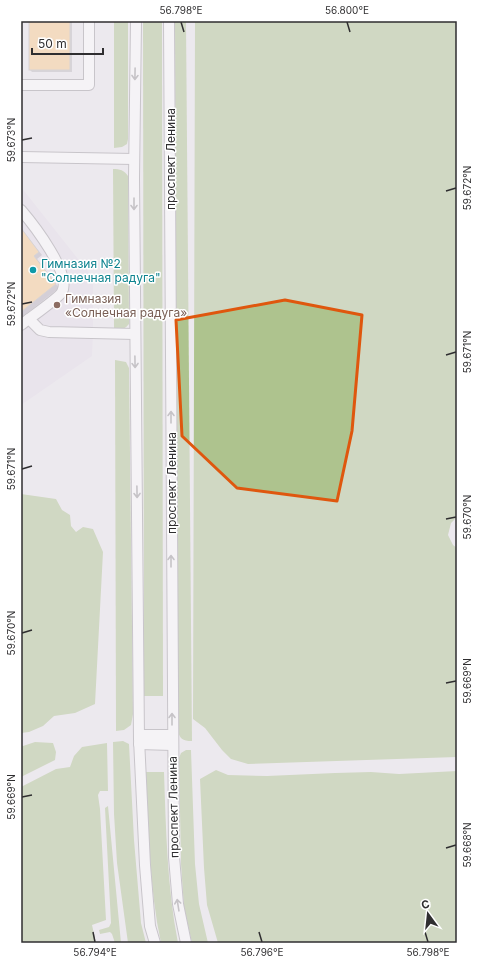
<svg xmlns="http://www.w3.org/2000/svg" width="478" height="964" font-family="Inter,sans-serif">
<rect width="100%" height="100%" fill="#ece9ee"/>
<path fill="#e4dde9" d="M21 187 93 278V332L92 356 21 405Z"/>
<g fill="#aec38e">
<path d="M114 21H128V139L127 144 122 147 114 148Z"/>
<path d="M143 21H162L163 696H144Z"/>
<path d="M175 21H186L192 741C182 741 180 739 177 729Z"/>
<path d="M195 21H457V517L451 523 448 535 453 545 457 548V757L248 764 231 759 222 750 205 728 193 719Z"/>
<path d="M113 169C120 169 124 170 128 176L129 324C125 329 121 330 114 329Z"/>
<path d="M115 360 126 362 129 368 133 714 131 725 124 730 116 731Z"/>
<path d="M21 494 56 499 62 510 70 515 71 526 76 532 83 527 93 529 103 552 95 704 75 713 54 716 43 726 29 732 21 733Z"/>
<path d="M123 741 129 744 134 840 141 923 146 943H128L117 863 114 814 113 742Z"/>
<path d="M35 742 53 743 56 752 55 760 21 777V745L23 746Z"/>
<path d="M107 743 108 791H100L98 795 100 809 106 920 92 925 96 943H21V787L56 769 70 767 74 756 82 747Z"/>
<path d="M186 750H191L195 864 199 904 208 943H192L184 907 181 864 179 758 181 753Z"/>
<path d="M216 770 228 775 267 776 335 773 371 772 399 774 457 771V943H218L207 905 204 868 200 779Z"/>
<path d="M146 772H164C166 829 167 886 178 943H161C149 887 149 829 146 772Z"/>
<path d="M108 806 121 943H115L112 934 110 932 100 934 99 930 109 927 111 923 105 808Z"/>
</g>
<g fill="#0003">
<path d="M30 21H72V72H32L30 70Z"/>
<path d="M21 229 42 255 37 259 59 288 21 318Z"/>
</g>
<g fill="#fbcb89" stroke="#bdb9b5">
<rect x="29" y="21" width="41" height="49"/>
<path d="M21 228 39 252 34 256 56 284 21 312Z"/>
</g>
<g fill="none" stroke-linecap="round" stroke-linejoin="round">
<g stroke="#9c999e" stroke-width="12">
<g id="minor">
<path d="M136 21 134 178 139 739 145 865 150 926 155 943"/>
<path d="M169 21 174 857 178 904 186 943"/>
<path d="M21 85H89V21"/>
<path d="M21 157 134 159"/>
<path d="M21 210C33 224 72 274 62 292 59 298 28 319 21 325"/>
<path d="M29 319 40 330 49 332 135 334"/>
<path d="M139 735H172"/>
<path d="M139 744 172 745"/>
</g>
</g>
<use href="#minor" stroke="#fff" stroke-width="10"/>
</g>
<defs><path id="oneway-shaft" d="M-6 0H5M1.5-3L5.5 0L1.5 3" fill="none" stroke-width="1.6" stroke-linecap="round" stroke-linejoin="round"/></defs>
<g stroke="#979698">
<use href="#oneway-shaft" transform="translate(135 74) rotate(91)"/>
<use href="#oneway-shaft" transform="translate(134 204) rotate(90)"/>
<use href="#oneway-shaft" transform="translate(135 362) rotate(89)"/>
<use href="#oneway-shaft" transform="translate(171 417) rotate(-90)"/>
<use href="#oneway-shaft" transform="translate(137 492) rotate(89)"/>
<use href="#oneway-shaft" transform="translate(171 561) rotate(-90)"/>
<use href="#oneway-shaft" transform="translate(172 719) rotate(-90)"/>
<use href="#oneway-shaft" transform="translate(178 905) rotate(-99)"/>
</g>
<path d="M0 0H478V964H0ZM285 300 362 315 352 431 337 501 237 488 182 436 176 320Z" fill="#ece9ee" fill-opacity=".55" fill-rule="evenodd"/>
<path fill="none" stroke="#df570e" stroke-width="3" stroke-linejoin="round" d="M285 300 362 315 352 431 337 501 237 488 182 436 176 320Z"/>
<path fill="none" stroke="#2f2e30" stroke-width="1.5" d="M181 22 184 32M347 22 350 32M22 140 32 138M446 191 456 188M22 304 32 302M446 355 456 352M22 469 32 466M446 519 456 517M22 633 32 630M446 683 456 681M22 797 32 795M446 848 456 845M93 932 95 942M259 932 262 942M425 932 428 942"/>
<circle fill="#0f9aa8" stroke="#fff" stroke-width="1.5" cx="33" cy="270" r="4"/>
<circle fill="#8d6e63" stroke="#fff" stroke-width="1.5" cx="57" cy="305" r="4"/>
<g text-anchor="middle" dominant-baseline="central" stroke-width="3" stroke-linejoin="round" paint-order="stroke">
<g font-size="12" fill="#2f2e30" stroke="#fff">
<text transform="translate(170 159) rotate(-90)">проспект Ленина</text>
<text transform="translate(171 483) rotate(-90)">проспект Ленина</text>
<text transform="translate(173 807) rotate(-91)">проспект Ленина</text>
</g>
<g font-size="12" fill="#0d838f" stroke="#fff" text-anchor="start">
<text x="41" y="263">Гимназия №2<tspan x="41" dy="14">"Солнечная радуга"</tspan></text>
</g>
<g font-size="12" fill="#785e54" stroke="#fff" text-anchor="start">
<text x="65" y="298">Гимназия<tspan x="65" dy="14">«Солнечная радуга»</tspan></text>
</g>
</g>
<rect width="478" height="964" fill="none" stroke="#ffffff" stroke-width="44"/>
<g transform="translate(428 914) rotate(345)" stroke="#ffffff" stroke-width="3" paint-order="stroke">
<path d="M0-3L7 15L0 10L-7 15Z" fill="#2f2e30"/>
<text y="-6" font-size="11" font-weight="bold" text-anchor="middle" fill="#2f2e30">С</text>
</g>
<path d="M32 48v6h71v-6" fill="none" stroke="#2f2e30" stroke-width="2"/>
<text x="38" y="48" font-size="12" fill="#2f2e30" stroke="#ffffff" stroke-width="3" paint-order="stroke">50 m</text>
<rect x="22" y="22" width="434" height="920" fill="none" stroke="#2f2e30" stroke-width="1.5"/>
<g font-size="10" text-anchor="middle" fill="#2f2e30">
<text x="181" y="14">56.798°E</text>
<text x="347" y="14">56.800°E</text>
<text transform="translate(11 140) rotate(-90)" y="4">59.673°N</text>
<text transform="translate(467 188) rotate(-90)" y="4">59.672°N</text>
<text transform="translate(11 304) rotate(-90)" y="4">59.672°N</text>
<text transform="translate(467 352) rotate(-90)" y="4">59.671°N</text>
<text transform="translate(11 469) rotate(-90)" y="4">59.671°N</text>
<text transform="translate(467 517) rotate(-90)" y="4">59.670°N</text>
<text transform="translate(11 633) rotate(-90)" y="4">59.670°N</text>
<text transform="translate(467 681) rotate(-90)" y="4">59.669°N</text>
<text transform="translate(11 797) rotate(-90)" y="4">59.669°N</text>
<text transform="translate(467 845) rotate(-90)" y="4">59.668°N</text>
<text x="95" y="956">56.794°E</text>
<text x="262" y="956">56.796°E</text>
<text x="428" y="956">56.798°E</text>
</g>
</svg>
